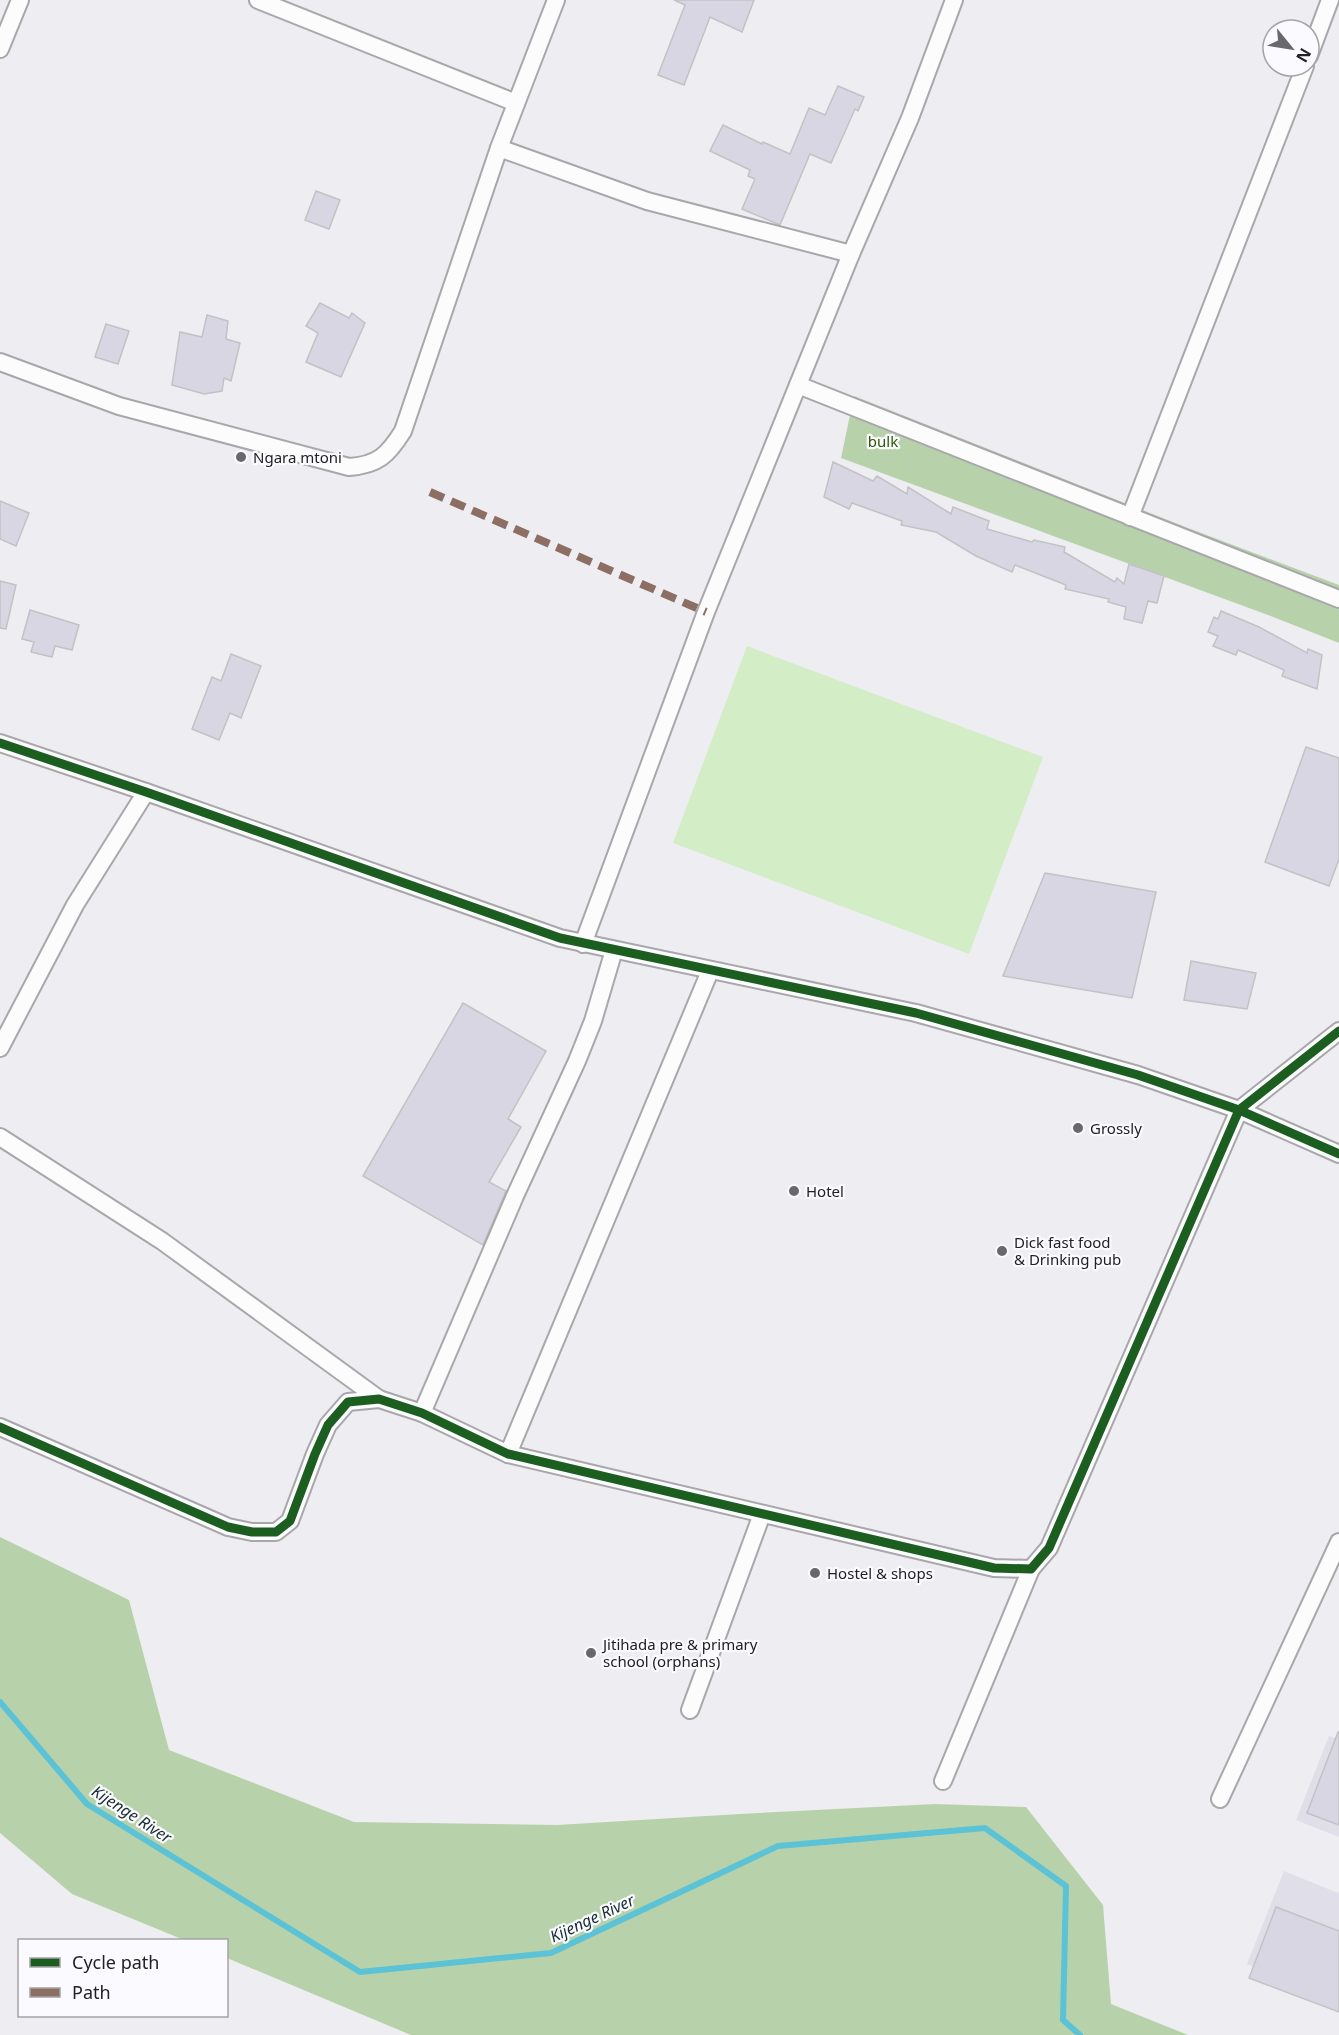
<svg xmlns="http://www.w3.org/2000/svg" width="1339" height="2035" font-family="'Noto Sans',sans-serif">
<rect width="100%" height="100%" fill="#eeedf2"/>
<g fill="#e0dee8">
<path d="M1329 1736 1339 1740V1837L1296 1820Z"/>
<path d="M1284 1871 1338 1893 1339 1891V2000L1247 1964Z"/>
</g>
<path fill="#d3edc7" d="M747 646 1043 757 969 954 673 843Z"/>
<g fill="#b7d2aa">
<path d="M854 396 1188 528 1339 585V643L1268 615 841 458Z"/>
<path d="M0 1537 129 1600 169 1750 354 1822 557 1825 740 1814 935 1804 1026 1807 1103 1905 1111 2004 1188 2035H411L227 1958 226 1940H184L72 1894 0 1833Z"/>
</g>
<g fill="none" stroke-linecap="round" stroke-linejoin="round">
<path stroke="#5cc2d6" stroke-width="6" d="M0 1702 87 1804 360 1972 551 1953 778 1846 985 1828 1066 1886 1063 2020 1080 2035"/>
</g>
<g fill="#d8d6e2" stroke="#c2c2c5" stroke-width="1.5">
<path d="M674 0H754L742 32 710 17 684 85 658 75 685 5Z"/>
<path d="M838 86 864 97 858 111 855 109 831 163 810 154 780 225 742 209 755 179 748 176 750 170 710 151 723 125 762 144 763 142 790 154 809 108 825 115Z"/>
<path d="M316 191 340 200 329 229 305 220Z"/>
<path d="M320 303 349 318 352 313 365 323 341 377 306 362 318 333 306 326Z"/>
<path d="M207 315 228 321 226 339 240 343 231 381 224 378 222 391 204 394 172 385 180 332 202 337Z"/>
<path d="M106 324 129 331 118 364 95 357Z"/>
<path d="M833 462 873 481 877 476 907 494 908 487 951 514 953 507 989 521 987 529 1032 542 1034 540 1065 547 1064 552 1115 582 1117 578 1124 584 1129 564 1164 576 1157 603 1148 601 1142 623 1124 619 1126 607 1108 602 1109 599 1065 589 1066 585 1015 565 1012 572 976 556 936 532 901 525 902 521 852 503 849 509 824 497Z"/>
<path d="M0 501 29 513 16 546 0 539Z"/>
<path d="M0 581 16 585 6 629 0 628Z"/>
<path d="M30 610 79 625 72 650 55 646 52 657 31 652 34 642 22 639Z"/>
<path d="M1221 611 1259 627 1307 653 1308 649 1322 655 1317 689 1282 676 1284 670 1238 650 1236 655 1213 646 1218 636 1208 632 1214 617 1218 619Z"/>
<path d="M231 654 261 666 241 718 230 713 219 740 192 729 212 677 221 681Z"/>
<path d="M1306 747 1339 758V859L1329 886 1265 862Z"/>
<path d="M1045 873 1156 892 1132 998 1003 976Z"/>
<path d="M1191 961 1256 973 1247 1009 1184 1000Z"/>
<path d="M463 1003 546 1051 508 1119 521 1127 489 1182 506 1191 483 1245 363 1176Z"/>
<path d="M1338 1732 1339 1733V1825L1307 1813Z"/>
<path d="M1276 1907 1339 1931V2012L1249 1978Z"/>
</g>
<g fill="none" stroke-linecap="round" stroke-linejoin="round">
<g stroke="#a8a7aa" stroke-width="20">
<g id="minor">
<path d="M258 0 516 103"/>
<path d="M0 49 20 0"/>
<path d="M1309 56 1330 0"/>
<path d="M499 148 647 201 851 254"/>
<path d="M0 362 119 406 349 467C378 465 388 455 403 431L499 148 556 0"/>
<path d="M798 385 1339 599"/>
<path d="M1130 517 1305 66"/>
<path d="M0 743 146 792 560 938 916 1013 1138 1075 1239 1110 1339 1154"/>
<path d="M583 944 706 612 851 254 910 118 954 0"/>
<path d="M0 1048 75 905 146 792"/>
<path d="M0 1137 162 1241 379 1399"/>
<path d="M422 1413 515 1196 577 1061 593 1021 614 950"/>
<path d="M0 1427 228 1527 252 1532H276L290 1521 315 1454 328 1425 348 1402 379 1399 422 1413 508 1454 994 1568 1031 1569 1049 1548 1239 1110 1339 1031"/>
<path d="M508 1454 710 971"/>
<path d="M690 1710 762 1514"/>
<path d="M943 1781 1031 1569"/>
<path d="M1220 1799 1339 1542"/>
</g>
</g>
<use href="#minor" stroke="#fcfcfd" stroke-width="16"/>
<path stroke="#8d6e63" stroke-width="8" stroke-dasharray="15 8" stroke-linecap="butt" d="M430 492 706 612"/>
<g stroke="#fbfafe" stroke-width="13">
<g id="cycleway">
<path d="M0 743 146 792 560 938 916 1013 1138 1075 1239 1110 1339 1154"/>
<path d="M0 1427 228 1527 252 1532H276L290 1521 315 1454 328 1425 348 1402 379 1399 422 1413 508 1454 994 1568 1031 1569 1049 1548 1239 1110 1339 1031"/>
</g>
</g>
<use href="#cycleway" stroke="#1b5e20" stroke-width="9"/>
</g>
<g fill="#69696c" stroke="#fbfafe" stroke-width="2">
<circle cx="241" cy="457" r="6"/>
<circle cx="1078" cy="1128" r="6"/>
<circle cx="794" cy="1191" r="6"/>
<circle cx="1002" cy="1251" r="6"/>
<circle cx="815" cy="1573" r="6"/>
<circle cx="591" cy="1653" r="6"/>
</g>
<g text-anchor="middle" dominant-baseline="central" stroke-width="4.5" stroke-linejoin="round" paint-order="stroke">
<g font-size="15" fill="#2a5701" stroke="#fbfafe">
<text x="883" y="441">bulk</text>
</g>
<g font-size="15" fill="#222224" stroke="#fbfafe" text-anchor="start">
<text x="253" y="457">Ngara mtoni</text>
<text x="1090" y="1128">Grossly</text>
<text x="806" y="1191">Hotel</text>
<text x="1014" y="1242">Dick fast food<tspan x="1014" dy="17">&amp; Drinking pub</tspan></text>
<text x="827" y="1573">Hostel &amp; shops</text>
<text x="603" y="1644">Jitihada pre &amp; primary<tspan x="603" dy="17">school (orphans)</tspan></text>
</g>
<g font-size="16" font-style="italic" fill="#182e33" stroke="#fbfafe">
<text transform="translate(132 1814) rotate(33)">Kijenge River</text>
<text transform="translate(592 1918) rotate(-25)">Kijenge River</text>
</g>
</g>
<rect x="18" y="1939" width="210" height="78" fill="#fbfafe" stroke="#a4a4a7" stroke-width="1.5"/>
<rect x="30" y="1958" width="30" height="9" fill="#1b5e20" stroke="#a4a4a7" stroke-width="1.5"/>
<text x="72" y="1969" font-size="18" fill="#222224">Cycle path</text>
<rect x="30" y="1988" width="30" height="9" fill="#8d6e63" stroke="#a4a4a7" stroke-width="1.5"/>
<text x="72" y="1999" font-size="18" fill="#222224">Path</text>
<g transform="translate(1291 48) rotate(120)"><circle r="28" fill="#fbfafe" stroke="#a4a4a7" stroke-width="1.5"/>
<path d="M0-4.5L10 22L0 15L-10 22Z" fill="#69696c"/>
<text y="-9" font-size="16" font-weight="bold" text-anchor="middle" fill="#222224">N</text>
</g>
</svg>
